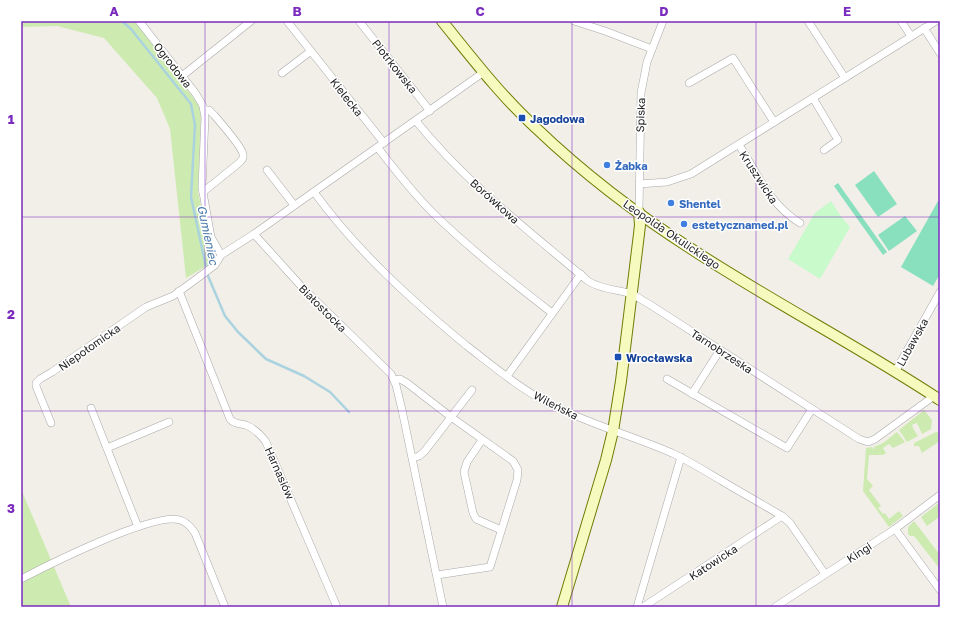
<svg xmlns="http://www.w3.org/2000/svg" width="961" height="628" font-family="'Golos Text',sans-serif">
<rect width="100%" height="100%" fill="#f2efe9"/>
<g fill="#cdebb0">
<path d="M21 21H135L186 88 198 104 201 113 198 192 213 262 186 278 170 129 157 98 104 38 57 26 21 27Z"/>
<path d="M924 410 932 420 931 429 922 434 917 423 912 425 914 430 918 436 907 442 899 430Z"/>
<path d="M897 432 905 442 893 448 889 444 883 448 886 453 883 455H869L867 479 873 486 869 490 881 506 878 508 883 514 885 513 889 519 899 511 903 516 889 527 863 491 866 448 872 447 874 450V447L883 443Z"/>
<path d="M936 432 940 433V441L922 453 919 446H914V443Z"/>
<path d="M21 489 71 607H21Z"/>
<path d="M940 502V517H939L927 526 921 517Z"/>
<path d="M914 521 940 555V569L914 536H910L908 534V527Z"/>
</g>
<path fill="#c8facc" d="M831 201 840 215 850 227 820 279 788 259 815 213Z"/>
<g fill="#88e0be">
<path d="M874 171 897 204 878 217 855 185Z"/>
<path d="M838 183 887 252 883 255 834 186Z"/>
<path d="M938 201 940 202V274L933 286 901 267Z"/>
<path d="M905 216 917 231 889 251 878 235Z"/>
</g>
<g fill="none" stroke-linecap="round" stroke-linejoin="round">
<path stroke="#aad3df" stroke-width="2.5" d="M122 21 131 29 191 104 195 125 191 197 208 276 225 316 238 332 266 359 304 376 330 392 349 412"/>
<g stroke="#a9a9a9" stroke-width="8">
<g id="street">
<path d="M139 21 196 94 203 106 205 117 202 187 211 237 221 255"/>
<path d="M287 21 384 143"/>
<path d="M359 21 430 111"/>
<path d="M574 21 605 31 652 49"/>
<path d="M808 21 845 78"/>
<path d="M901 21 911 36"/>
<path d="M924 28 940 53"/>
<path d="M282 73 311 51"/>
<path d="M182 76 251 21"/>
<path d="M689 83 733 58 774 122"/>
<path d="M813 98 838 140 824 150"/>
<path d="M416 121C465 182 528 230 588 281 602 290 617 289 632 294 638 297 643 301 649 304L859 439 868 442 875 439 934 396"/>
<path d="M739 145C758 174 769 204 800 223"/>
<path d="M378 148C395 170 413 193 433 213 470 249 511 281 552 313"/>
<path d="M267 170 294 205"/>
<path d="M639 184 667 182 691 174 936 21"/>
<path d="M203 192 239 163C242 160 244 158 243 154 241 146 221 123 214 115L209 110H204"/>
<path d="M314 192C356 250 411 300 467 346 493 366 519 388 548 403 588 424 631 435 672 453 689 461 705 471 722 481 742 493 762 504 782 516L790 523 825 574"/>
<path d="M639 212 641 93 647 62 663 21"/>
<path d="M254 234 301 286 391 374 396 385 402 410 443 607"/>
<path d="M179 291 230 419C234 425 242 423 248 426 256 430 261 435 266 442L337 607"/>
<path d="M895 372 940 292"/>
<path d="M507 376 581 274"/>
<path d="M667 379 787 448 812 409"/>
<path d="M394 380 400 379 407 383 451 417 513 461 518 470 517 480 490 567 437 575"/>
<path d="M692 394 720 350"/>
<path d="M91 408 138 527"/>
<path d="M51 423 36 386V383L40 379 52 372 146 307 173 296 195 280 215 265 221 255 254 234 484 72"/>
<path d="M482 440 467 462 464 472 473 513 476 519 501 530"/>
<path d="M107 448 169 422"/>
<path d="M413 458 419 456 424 452 472 390"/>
<path d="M895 529 940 590"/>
<path d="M21 579C48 565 153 512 180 520 187 522 191 527 195 533L225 607"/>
<path d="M637 607 681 457"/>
<path d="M643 607 782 516"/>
<path d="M775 607 895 529 940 495"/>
</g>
</g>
<g stroke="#707d05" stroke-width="12">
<g id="secondary">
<path d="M442 21C472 58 501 96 536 128 584 174 638 215 693 250 774 303 860 347 940 400"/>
<path d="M562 607 606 460 613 431 621 381 639 234 640 225 639 212"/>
</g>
</g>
<use href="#street" stroke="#fff" stroke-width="7"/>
<use href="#secondary" stroke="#f7fabf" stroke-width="10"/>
</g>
<path fill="none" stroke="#7b2cbf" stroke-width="1" stroke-opacity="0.55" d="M205 21V607M389 21V607M572 21V607M756 21V607M21 217H940M21 411H940"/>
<g fill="#1a4fb4" stroke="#fff" stroke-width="1.5">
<rect x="518" y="114" width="8" height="8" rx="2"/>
<rect x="614" y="353" width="8" height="8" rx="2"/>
</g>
<g fill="#3f7fe0" stroke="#fff" stroke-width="1.5">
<circle cx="607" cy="165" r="4"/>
<circle cx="671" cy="203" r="4"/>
<circle cx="684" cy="224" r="4"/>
</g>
<g text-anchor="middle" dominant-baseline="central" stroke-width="3" stroke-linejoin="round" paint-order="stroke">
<g font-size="11" fill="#222" stroke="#fff">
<text transform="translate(173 65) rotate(52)">Ogrodowa</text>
<text transform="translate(395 66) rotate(52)">Piotrkowska</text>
<text transform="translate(347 97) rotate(52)">Kielecka</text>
<text transform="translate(640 115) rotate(-88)">Spiska</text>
<text transform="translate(759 177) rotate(57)">Kruszwicka</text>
<text transform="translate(495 201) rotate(42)">Borówkowa</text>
<text transform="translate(672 234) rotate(34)">Leopolda Okulickiego</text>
<text transform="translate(323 308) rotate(45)">Białostocka</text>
<text transform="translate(912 342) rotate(-61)">Lubawska</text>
<text transform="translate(89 347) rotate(-35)">Niepołomicka</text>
<text transform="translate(722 351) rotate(33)">Tarnobrzeska</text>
<text transform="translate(556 405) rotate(27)">Wileńska</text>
<text transform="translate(280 473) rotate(66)">Harnasiów</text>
<text transform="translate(859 552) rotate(-33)">Kingi</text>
<text transform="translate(713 562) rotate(-33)">Katowicka</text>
</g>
<g font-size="11" font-weight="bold" fill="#164399" stroke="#fff" text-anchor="start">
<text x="530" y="118">Jagodowa</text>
<text x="626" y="357">Wrocławska</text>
</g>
<g font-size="11" font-weight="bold" fill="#366cbe" stroke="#fff" text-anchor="start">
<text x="615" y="165">Żabka</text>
<text x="679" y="203">Shentel</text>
<text x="692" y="224">estetycznamed.pl</text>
</g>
<g font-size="12" font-style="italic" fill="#4a7aab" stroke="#fff">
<text transform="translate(208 235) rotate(78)">Gumieniec</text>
</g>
</g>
<rect width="961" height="628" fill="none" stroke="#ffffff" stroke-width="44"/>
<rect x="22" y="22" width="917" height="584" fill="none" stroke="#7b2cbf" stroke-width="1.5"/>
<g font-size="13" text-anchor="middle" font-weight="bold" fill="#7b2cbf">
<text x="114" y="16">A</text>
<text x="297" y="16">B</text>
<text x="480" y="16">C</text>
<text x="664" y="16">D</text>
<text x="847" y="16">E</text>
<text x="11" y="124">1</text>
<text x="11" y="319">2</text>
<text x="11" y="513">3</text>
</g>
</svg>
